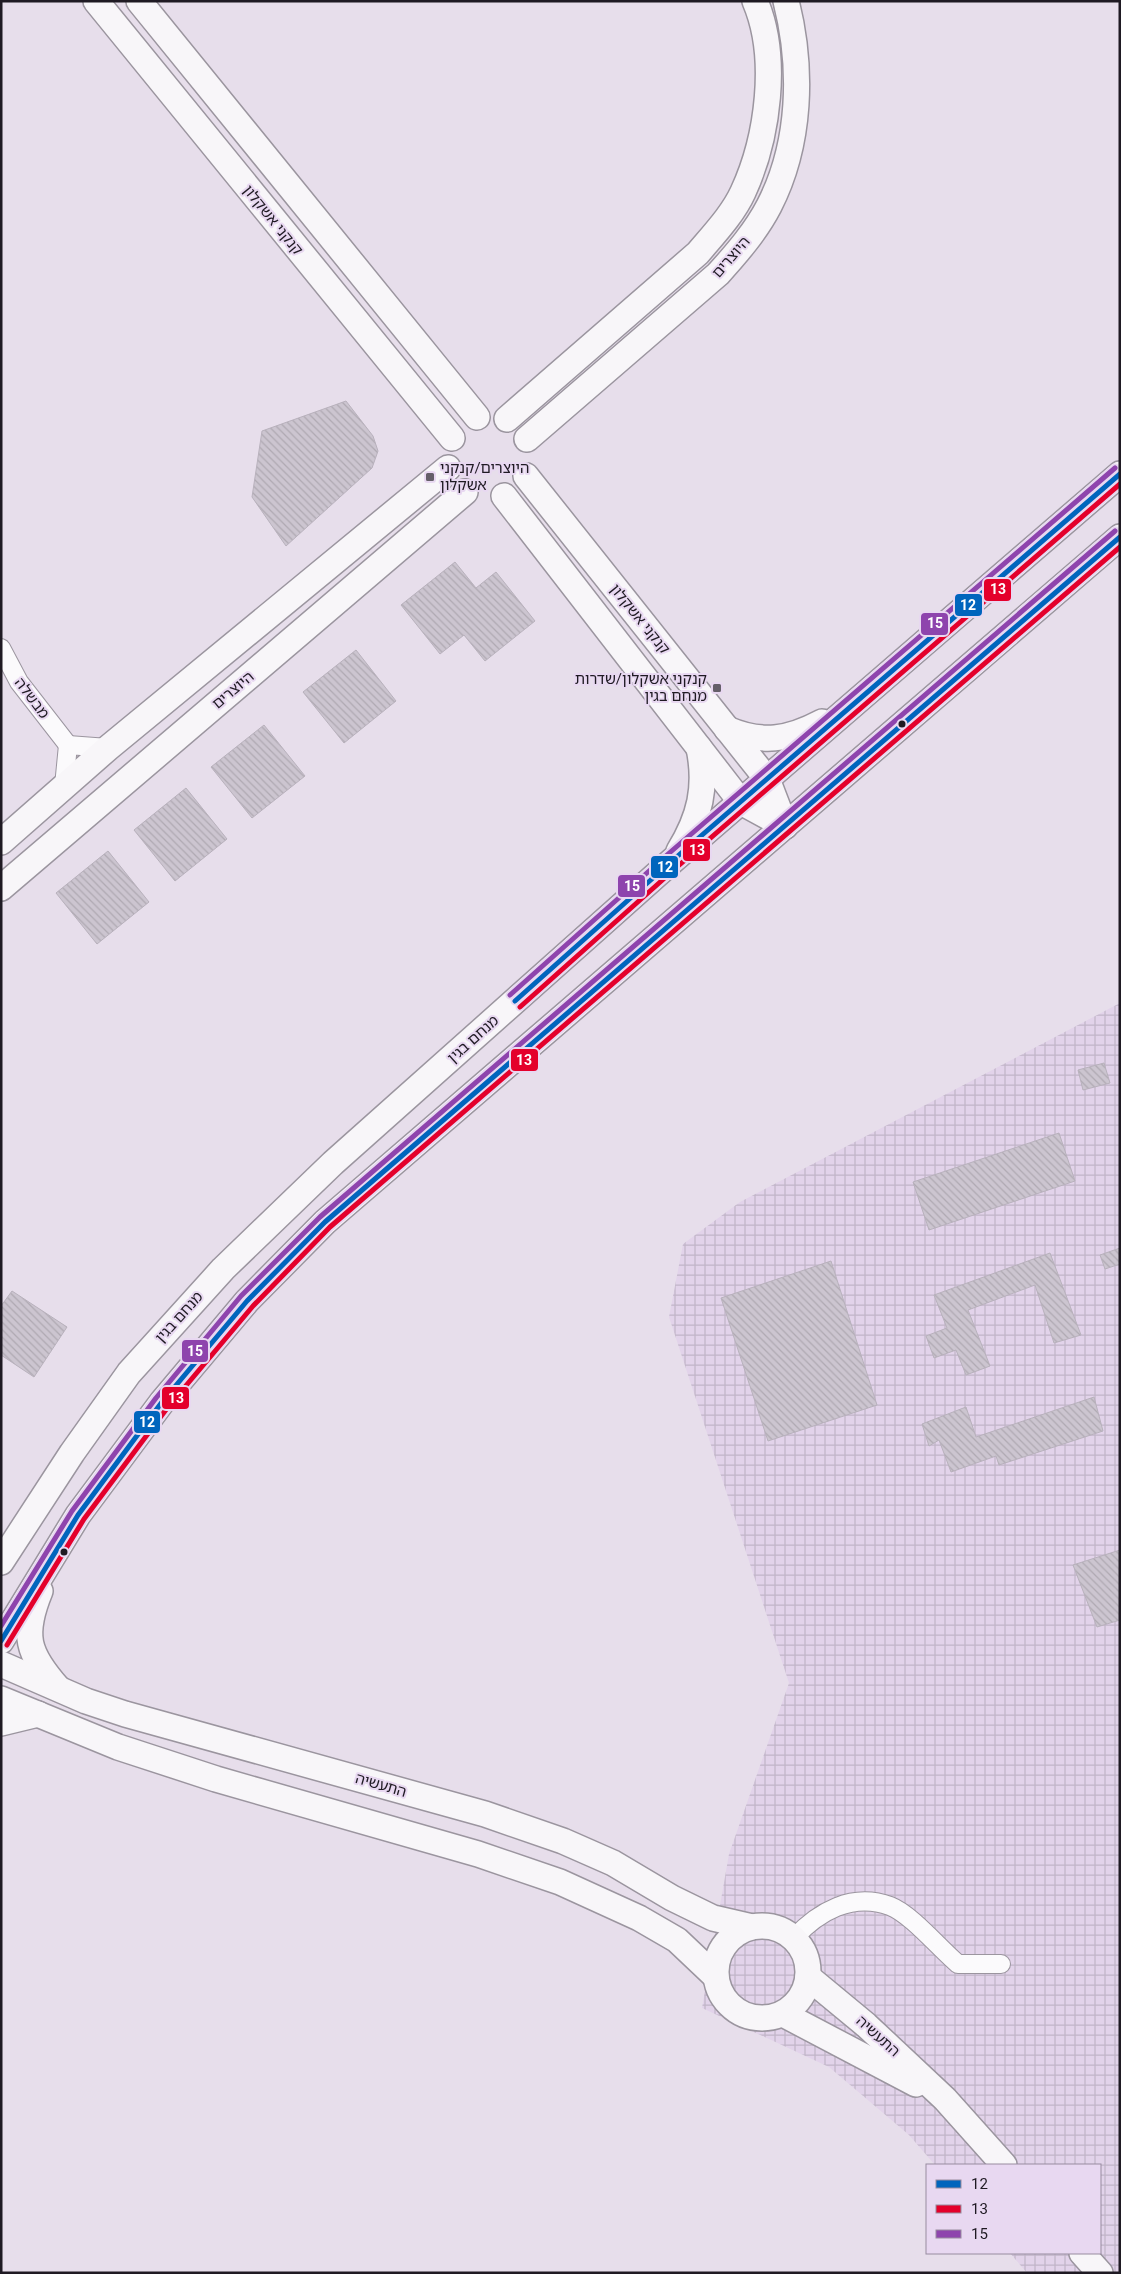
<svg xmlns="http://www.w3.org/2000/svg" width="1121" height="2274" font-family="Roboto,'Noto Sans Hebrew',sans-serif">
<defs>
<pattern id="industrial-grid" width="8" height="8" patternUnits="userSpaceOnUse" patternTransform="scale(1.25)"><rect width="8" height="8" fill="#e2d3ea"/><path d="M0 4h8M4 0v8" fill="none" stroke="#c1b5c8"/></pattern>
<pattern id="building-back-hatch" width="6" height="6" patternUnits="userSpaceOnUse" patternTransform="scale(1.25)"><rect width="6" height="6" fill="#ccc5d0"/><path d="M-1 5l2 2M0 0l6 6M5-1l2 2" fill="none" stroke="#afa9b2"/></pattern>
</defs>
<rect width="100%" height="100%" fill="#e7deeb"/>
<path fill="url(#industrial-grid)" d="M1120 1003V2273H1027L1010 2253H1100V2165H935L909 2135 829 2067 702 2008 729 1854 789 1683 669 1317 683 1244 740 1202Z"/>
<g fill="url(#building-back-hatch)" stroke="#b8b1bc">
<path d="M346 401 373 436 378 451 372 468 286 546 252 497 262 431Z"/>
<path d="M455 562 476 588 496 572 535 621 485 661 464 635 440 654 401 605Z"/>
<path d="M356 650 396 701 344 743 303 692Z"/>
<path d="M264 725 305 776 252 818 211 767Z"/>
<path d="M186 788 227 839 175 881 134 830Z"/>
<path d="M108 851 149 902 97 944 56 893Z"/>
<path d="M1104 1063 1110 1083 1083 1090 1078 1070Z"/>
<path d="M1059 1133 1075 1181 929 1230 913 1182Z"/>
<path d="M1120 1248V1264L1105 1269 1100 1255Z"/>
<path d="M1050 1253 1081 1335 1054 1343 1035 1285 968 1310 990 1366 966 1375 956 1350 934 1358 926 1336 947 1328 934 1295Z"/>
<path d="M831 1261 877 1405 768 1441 721 1298Z"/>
<path d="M12 1291 67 1327 34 1377 1 1355V1306Z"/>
<path d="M1094 1397 1103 1431 999 1465 996 1456 951 1472 939 1440 929 1446 922 1424 966 1407 976 1437Z"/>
<path d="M1120 1550V1620L1097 1627 1073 1565Z"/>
</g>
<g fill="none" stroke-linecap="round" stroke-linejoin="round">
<g stroke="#9b959f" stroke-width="20">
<g id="street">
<path d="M1 648 19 682 68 745"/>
<path d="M64 786 68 745 108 748"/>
<path d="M794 1938C818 1912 852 1892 890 1906 911 1914 939 1948 958 1964H1001"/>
</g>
</g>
<g stroke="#9b959f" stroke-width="28">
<g id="secondary">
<path d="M96 1 452 438"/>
<path d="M139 1 477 417"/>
<path d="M507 419 698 253C714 234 733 214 743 192 768 138 779 57 755 1"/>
<path d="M527 439 718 274C737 253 756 231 769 206 801 144 803 68 786 1"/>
<path d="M526 476 767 779 785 826"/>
<path d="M504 496 741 802 785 826"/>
<path d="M727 729C762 744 788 740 822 722"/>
<path d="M1 842 108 748 448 468"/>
<path d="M679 851C700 817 707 787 699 748"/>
<path d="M1 888 465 492"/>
<path d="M1 1562 72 1453 129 1373 223 1269 333 1163 672 861 1120 474"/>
<path d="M40 1591C22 1635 27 1653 58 1688"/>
<path d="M1 1641 78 1515 162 1402 247 1301 325 1222 1120 537"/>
<path d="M1 1664 86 1701 125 1714 485 1814 563 1841 613 1863 672 1898 713 1918 752 1927"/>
<path d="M1 1699 118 1747 216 1779 478 1854 560 1882 639 1918 677 1940 715 1976"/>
<path d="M1 1723 38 1714"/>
<circle cx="762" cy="1972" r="46"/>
<path d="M808 1977 866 2025 945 2099 1004 2165"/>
<path d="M783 2014 916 2084"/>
<path d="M1082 2253 1100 2273"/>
</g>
</g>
<use href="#street" stroke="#fbfafc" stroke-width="18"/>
<use href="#secondary" stroke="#f8f6f9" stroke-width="25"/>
<g stroke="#e8d8f1" stroke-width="9">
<g id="bus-1">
<path d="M515 1001 672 861 1120 474"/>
<path d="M1 1641 78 1515 162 1402 247 1301 325 1222 1120 537"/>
</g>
</g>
<g stroke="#e8d8f1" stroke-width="9">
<g id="bus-2">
<path d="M520 1007 677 867 1120 484"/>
<path d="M7 1645 84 1519 168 1407 253 1306 330 1227 1120 547"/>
</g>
</g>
<g stroke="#e8d8f1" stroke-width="9">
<g id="bus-3">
<path d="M510 995 667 855 1115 468"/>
<path d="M1 1626 72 1511 156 1398 241 1296 320 1217 1115 531"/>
</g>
</g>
<use href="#bus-1" stroke="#0065bd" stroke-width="5"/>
<use href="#bus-2" stroke="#e4002b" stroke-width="5"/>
<use href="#bus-3" stroke="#8e44ad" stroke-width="5"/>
</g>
<g fill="#655f69" stroke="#e8d8f1" stroke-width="2">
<rect x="425" y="472" width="10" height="10" rx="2.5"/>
<rect x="712" y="683" width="10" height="10" rx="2.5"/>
</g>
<g fill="#1f1a23" stroke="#e8d8f1" stroke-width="2">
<circle cx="902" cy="724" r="4.5"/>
<circle cx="64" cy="1552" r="4.5"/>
</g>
<g text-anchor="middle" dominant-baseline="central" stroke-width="4" stroke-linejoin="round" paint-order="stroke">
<g font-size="15" fill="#1f1a23" stroke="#e8d8f1">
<text transform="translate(273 220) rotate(51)">קנקני אשקלון</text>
<text transform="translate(731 257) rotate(-49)">היוצרים</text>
<text transform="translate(640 619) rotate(51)">קנקני אשקלון</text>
<text transform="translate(233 690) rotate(-40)">היוצרים</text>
<text transform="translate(32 698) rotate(53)">מבשלה</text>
<text transform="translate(473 1039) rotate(-42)">מנחם בגין</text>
<text transform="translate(179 1317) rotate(-48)">מנחם בגין</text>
<text transform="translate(381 1785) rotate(16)">התעשיה</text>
<text transform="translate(878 2036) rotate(42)">התעשיה</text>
</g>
<g font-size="15" fill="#1f1a23" stroke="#e8d8f1" text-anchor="start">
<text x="440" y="468">היוצרים/קנקני<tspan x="440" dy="17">אשקלון</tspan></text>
<text x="707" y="679" text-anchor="end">קנקני אשקלון/שדרות<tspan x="707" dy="17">מנחם בגין</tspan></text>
</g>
</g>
<g stroke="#e8d8f1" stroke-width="2">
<rect x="983" y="578" width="29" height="24" rx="5" fill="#e4002b"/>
<rect x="954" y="593" width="29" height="24" rx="5" fill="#0065bd"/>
<rect x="920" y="612" width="29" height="24" rx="5" fill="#8e44ad"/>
<rect x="682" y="838" width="29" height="24" rx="5" fill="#e4002b"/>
<rect x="650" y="855" width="29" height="24" rx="5" fill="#0065bd"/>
<rect x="617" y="874" width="29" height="24" rx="5" fill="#8e44ad"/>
<rect x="510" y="1048" width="29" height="24" rx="5" fill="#e4002b"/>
<rect x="181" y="1339" width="28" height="24" rx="5" fill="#8e44ad"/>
<rect x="161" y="1386" width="29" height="24" rx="5" fill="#e4002b"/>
<rect x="133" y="1410" width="28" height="24" rx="5" fill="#0065bd"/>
</g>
<g font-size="14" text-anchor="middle" font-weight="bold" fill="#fff">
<text x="998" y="594">13</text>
<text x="968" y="610">12</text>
<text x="935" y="628">15</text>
<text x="697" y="855">13</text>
<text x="665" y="872">12</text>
<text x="632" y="891">15</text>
<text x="524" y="1065">13</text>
<text x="195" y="1356">15</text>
<text x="176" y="1403">13</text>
<text x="147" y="1427">12</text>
</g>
<rect width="1121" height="2274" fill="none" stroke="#1f1a23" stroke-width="5"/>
<rect x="926" y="2164" width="175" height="90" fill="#e8d8f1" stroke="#988c9f"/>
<rect x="936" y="2180" width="25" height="8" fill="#0065bd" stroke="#988c9f"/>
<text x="971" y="2189" font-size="15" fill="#1f1a23">12</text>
<rect x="936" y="2205" width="25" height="8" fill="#e4002b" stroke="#988c9f"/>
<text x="971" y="2214" font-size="15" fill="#1f1a23">13</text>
<rect x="936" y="2230" width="25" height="8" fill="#8e44ad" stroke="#988c9f"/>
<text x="971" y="2239" font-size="15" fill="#1f1a23">15</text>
</svg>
